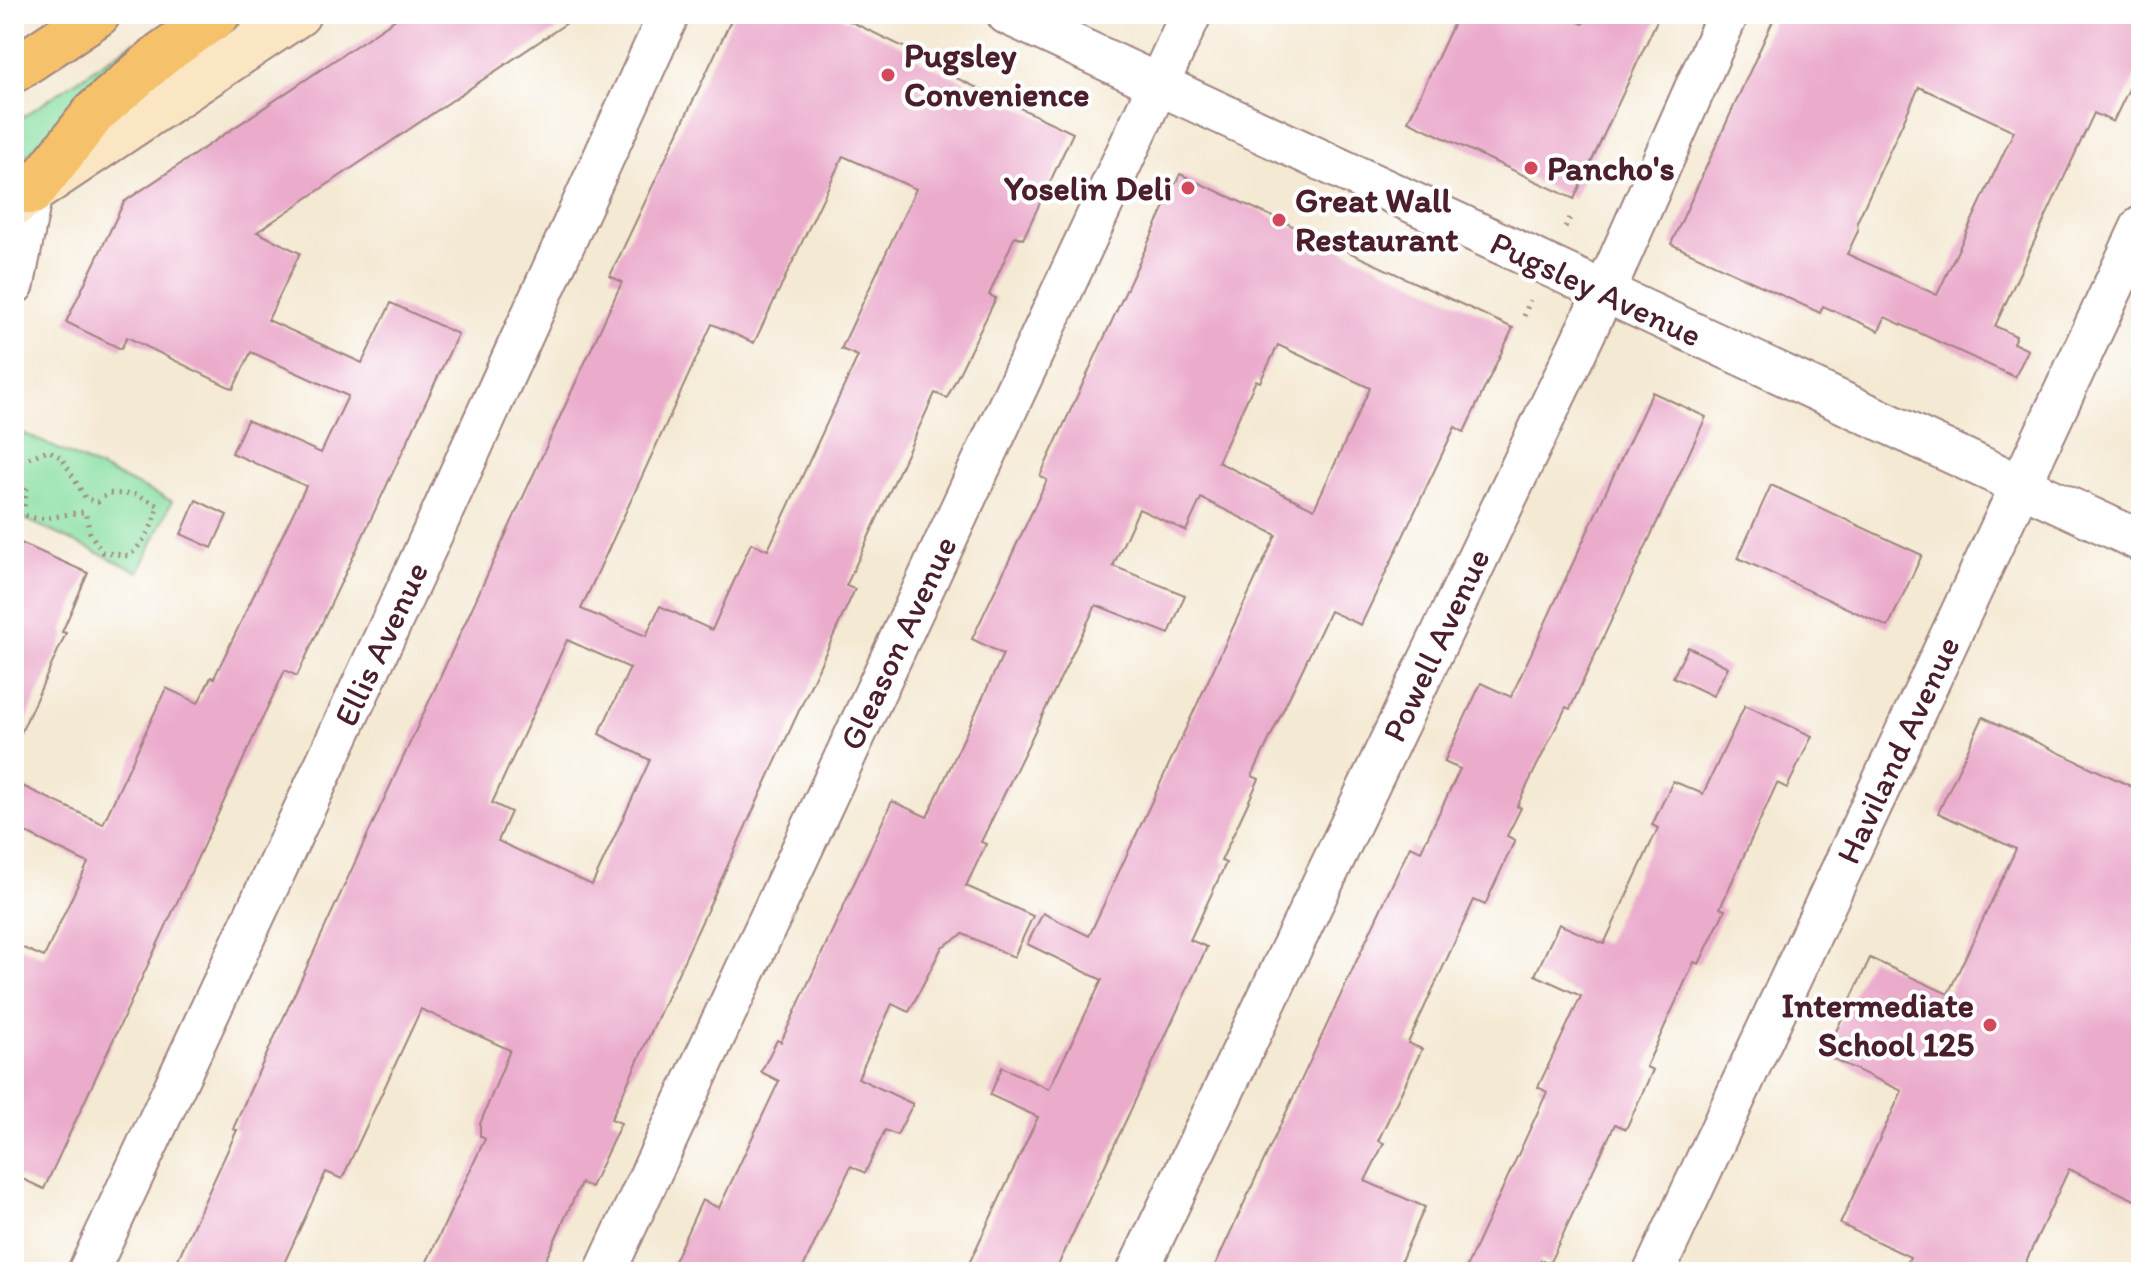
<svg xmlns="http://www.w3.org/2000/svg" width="2155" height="1286" font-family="Itim,sans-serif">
<rect width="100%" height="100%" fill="#fff"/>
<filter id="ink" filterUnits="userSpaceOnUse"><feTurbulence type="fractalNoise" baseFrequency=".0125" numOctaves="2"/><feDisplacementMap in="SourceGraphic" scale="16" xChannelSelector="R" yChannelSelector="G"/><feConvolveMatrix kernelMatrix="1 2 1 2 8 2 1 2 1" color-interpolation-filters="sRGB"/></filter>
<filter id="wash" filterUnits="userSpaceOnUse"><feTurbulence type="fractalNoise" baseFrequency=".006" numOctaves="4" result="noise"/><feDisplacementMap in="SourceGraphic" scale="32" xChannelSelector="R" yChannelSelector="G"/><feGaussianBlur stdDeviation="1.8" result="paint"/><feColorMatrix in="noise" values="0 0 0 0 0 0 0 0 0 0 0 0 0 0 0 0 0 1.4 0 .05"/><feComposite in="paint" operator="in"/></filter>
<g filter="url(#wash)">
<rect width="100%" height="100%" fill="#f4e9d3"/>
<g fill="#89dfa1" stroke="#6a7f66" stroke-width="2">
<path d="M135 41 31 151 14 167V123Z"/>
<path d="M14 429 172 501 139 572 14 514Z"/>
</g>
<g id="blocks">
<g fill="#ebaccc" fill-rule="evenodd">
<path d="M403 14H580L257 232 300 253 268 320 362 363 391 303 458 334 297 676 285 670 269 704 44 1189 14 1175V944L44 957 88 863 14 827V782L103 824 166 688 198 703 211 677 214 678 306 486 232 453 247 420 321 453 348 396 251 352 233 389 127 337 121 349 66 322 124 202Z"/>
<path d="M734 14H835L916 53 914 58 1073 133 1023 239 1015 236 989 295 996 298 947 398 935 393 846 586 855 589 611 1119 621 1123 591 1187 581 1183 540 1272H422L485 1139 480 1136V1124L510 1050 421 1009 342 1179 326 1172 280 1272H172L237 1130 233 1129 247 1097 622 282 610 276ZM843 156 916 189 841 349 858 356 768 550 751 543 712 630 660 606 646 636 581 609 712 324 754 343ZM567 640 630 668 599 734 650 760 592 885 498 841 511 812 492 803Z"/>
<path d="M1458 14H1561L1583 24 1588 14H1660L1574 199 1408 121Z"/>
<path d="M1776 14H2141V64L2113 122 2094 113 1995 326 2016 336 2013 343 2028 350 2015 377 1885 317 1879 331 1823 306 1820 313 1671 244ZM1919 87 2014 131 1937 295 1847 254 1858 231 1857 222Z"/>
<path d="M1180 174 1513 328 1464 432 1455 427 1361 625 1330 611 1252 776 1259 779 1221 861 1226 863 1190 940 1207 947 1055 1272H965L1038 1117 990 1095 1002 1067 1049 1089 1102 980 1027 944 1043 913 1089 936 1276 535 1201 498 1186 531 1139 509 1113 566 1185 595 1169 634 1096 605 981 842 986 844 966 886 1033 916 1014 957 963 934 942 947 909 1012 892 1004 858 1078 913 1104 897 1135 885 1130 865 1173 851 1166 801 1272H669L702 1200 719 1208 779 1081 761 1072 777 1040 781 1042 892 801 927 817 1003 654 972 639 1047 480 1040 476ZM1278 345 1370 388 1314 509 1218 462 1256 380 1260 382Z"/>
<path d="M1652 392 1706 417 1570 709 1566 707 1517 806 1521 808 1507 836 1515 840 1485 905 1474 900 1408 1043 1422 1049 1378 1141 1384 1143 1365 1181 1425 1207 1396 1272H1212L1410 846 1421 851 1460 769 1444 762 1481 683 1511 697Z"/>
<path d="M1771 485 1922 555 1888 627 1738 558Z"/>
<path d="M196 500 227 515 212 548 181 534Z"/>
<path d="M14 540 88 573 62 632 66 633 14 748Z"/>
<path d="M1688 647 1728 667 1713 696 1673 677Z"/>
<path d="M1745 705 1812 736 1787 788 1777 783 1720 908 1725 910 1699 964 1694 962 1646 1067 1653 1070 1626 1129 1615 1124 1549 1264 1541 1260 1536 1272H1464L1547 1092 1538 1087 1581 996 1535 975 1559 924 1604 944 1658 828 1652 825 1673 781 1703 794Z"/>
<path d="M1983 717 2141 791V1203L2069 1169 2021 1272H1903L1910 1257 1840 1224 1902 1091 1825 1055 1870 958 1948 994 2016 849 1938 813Z"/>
</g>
</g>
</g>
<g filter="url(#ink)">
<use href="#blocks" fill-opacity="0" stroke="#9f847f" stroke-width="2"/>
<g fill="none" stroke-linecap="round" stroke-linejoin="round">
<g stroke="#9f847f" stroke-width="44">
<g id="minor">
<path d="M1007 14 2141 541"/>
<path d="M14 284 32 192"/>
<path d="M88 1272 414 574 669 14"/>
<path d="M605 1272 1191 14"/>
<path d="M1137 1272 1604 293 1728 14"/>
<path d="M1654 1272 2141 227"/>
</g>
</g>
<g stroke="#9f847f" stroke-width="48">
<path id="secondary" d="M14 204 298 14"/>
</g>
<g stroke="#9f847f" stroke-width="48">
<g id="motorway">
<path d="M14 70 98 14"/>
<path d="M32 192 95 112 163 53 218 14"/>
</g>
</g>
<g stroke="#9f847f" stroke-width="5" stroke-dasharray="2 6" stroke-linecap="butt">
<path d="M1565 227 1573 213"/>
<path d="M1524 316 1530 300"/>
<path d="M14 464 48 450 62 458 86 499 98 502 108 493 138 495 158 505C153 527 145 541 129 556L102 552 90 533 85 512C57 513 38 528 14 508"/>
<path d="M14 480 27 487 24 508 14 507"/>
</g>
<use href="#minor" stroke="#fff" stroke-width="40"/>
<use href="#secondary" stroke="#fbe6c4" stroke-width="44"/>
<use href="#motorway" stroke="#f5c16b" stroke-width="44"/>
</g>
</g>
<g fill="#d1495b" stroke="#fff" stroke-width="3">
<circle cx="888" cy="75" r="8"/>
<circle cx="1531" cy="168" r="8"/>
<circle cx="1188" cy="188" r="8"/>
<circle cx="1279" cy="220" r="8"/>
<circle cx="1990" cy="1025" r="8"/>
</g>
<g text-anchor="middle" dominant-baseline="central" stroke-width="8" stroke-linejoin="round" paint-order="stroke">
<g font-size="34" font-weight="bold" fill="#4a1f2b" stroke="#fff" text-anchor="start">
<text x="904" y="55">Pugsley<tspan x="904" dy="39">Convenience</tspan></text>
<text x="1547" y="168">Pancho's</text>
<text x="1172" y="188" text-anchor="end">Yoselin Deli</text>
<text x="1295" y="200">Great Wall<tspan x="1295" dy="39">Restaurant</tspan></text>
<text x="1974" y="1005" text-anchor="end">Intermediate<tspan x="1974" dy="39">School 125</tspan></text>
</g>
<g font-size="34" fill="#4a1f2b" stroke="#fff">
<text transform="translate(1596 289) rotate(25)">Pugsley Avenue</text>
<text transform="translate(898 643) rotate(-65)">Gleason Avenue</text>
<text transform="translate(381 644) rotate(-65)">Ellis Avenue</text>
<text transform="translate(1436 645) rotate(-65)">Powell Avenue</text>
<text transform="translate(1898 750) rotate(-65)">Haviland Avenue</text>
</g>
</g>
<rect width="2155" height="1286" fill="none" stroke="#fff" stroke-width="48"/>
</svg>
